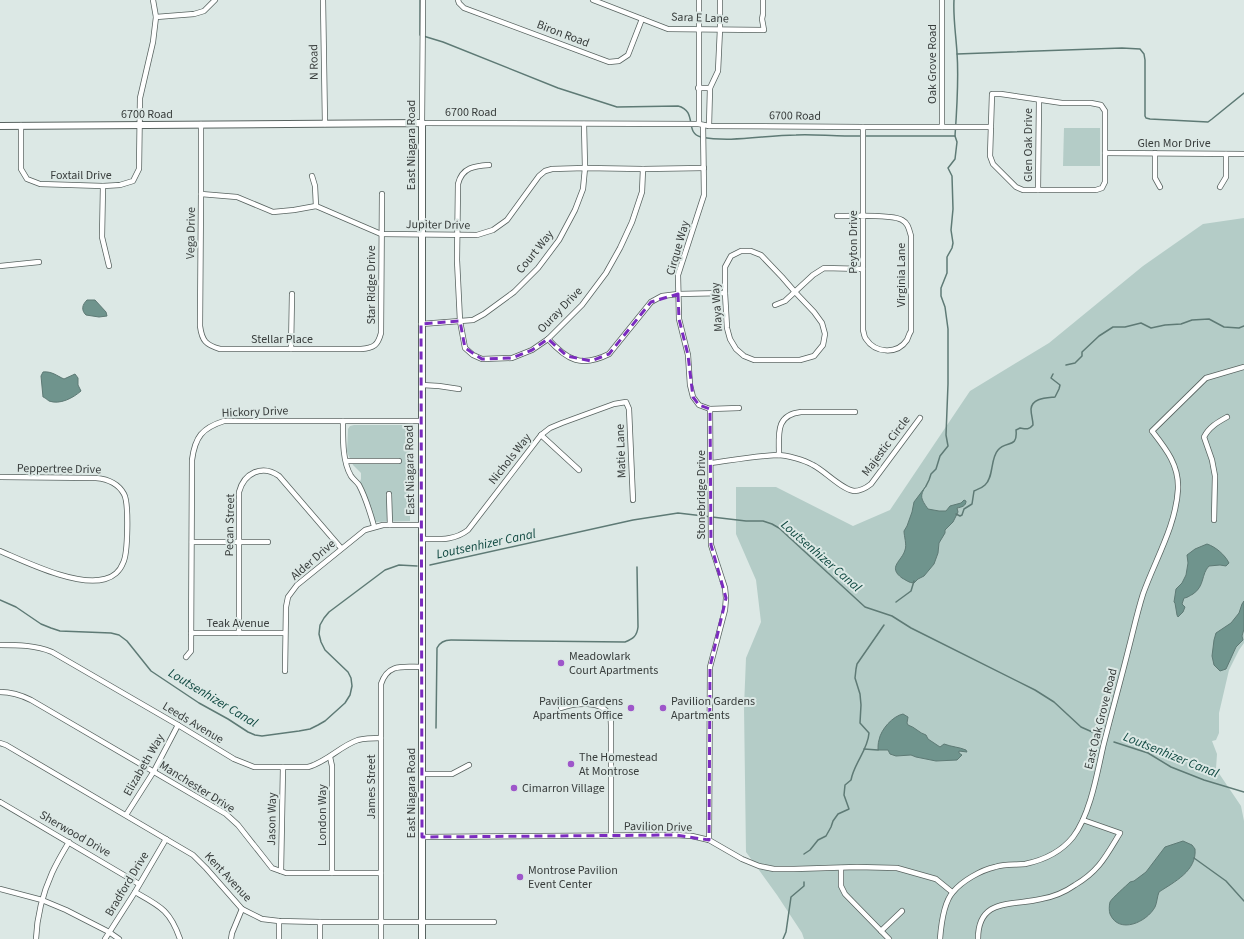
<svg xmlns="http://www.w3.org/2000/svg" width="1244" height="939" font-family="'Source Sans 3',sans-serif">
<rect width="100%" height="100%" fill="#dce8e5"/>
<g fill="#b4ccc7">
<path d="M1064 128H1100V166H1063Z"/>
<path d="M1244 218V643L1239 650 1229 670 1219 713V733L1216 740 1212 741 1217 754 1216 769 1241 806 1244 821V939H804L802 933 777 895 746 852 744 707 746 658 761 622 756 580 736 534V487H776L853 526 890 510 970 391 1049 343 1143 266 1203 224Z"/>
<path d="M410 425V521L375 522 359 484 361 479V473L353 465 347 452 348 429 350 426 354 425Z"/>
</g>
<g fill="#6f948d" stroke="#5e7a75">
<path d="M87 300H95L106 312 107 316 99 317 86 315C81 310 82 305 87 300Z"/>
<path d="M43 372C52 371 57 376 64 379L75 374 78 378V385L81 391C73 398 60 405 49 401 49 401 44 397 43 397L41 376Z"/>
<path d="M926 486C919 496 921 499 928 509L939 511H946L950 506 961 503 964 500 966 501C966 506 962 507 957 508L958 512 953 522 945 530V533L939 543 938 553 934 564 924 576 918 579 914 583C909 583 906 580 902 578 887 567 902 561 905 550 907 545 904 536 904 531L907 526 912 512 914 502Z"/>
<path d="M1207 544C1216 547 1225 555 1229 563L1226 566 1220 565 1209 566C1201 574 1205 586 1193 594 1189 596 1187 598 1184 598L1182 604 1185 607 1183 612 1178 617 1177 615 1175 603 1174 602 1176 589 1182 583 1186 575 1188 563 1187 555 1195 549Z"/>
<path d="M1244 601V629L1242 636 1243 640 1236 647 1226 669 1220 671 1214 665 1212 656 1214 640 1216 633 1231 623 1239 613 1242 604Z"/>
<path d="M903 714 908 717 907 723 908 725C915 727 919 733 926 735L928 739 940 747 944 744C952 747 959 747 966 750L967 752 959 751V753L962 755 957 760 936 761 916 757 911 755 896 756 890 754 888 750H878C878 747 878 743 879 740 881 729 893 716 903 714Z"/>
<path d="M1183 841 1192 845 1195 849C1197 871 1174 882 1159 892 1157 897 1157 903 1155 907 1147 922 1119 935 1110 914 1109 911 1109 906 1110 902 1112 898 1126 886 1130 882L1134 881 1146 872 1165 847Z"/>
</g>
<g fill="none" stroke-linecap="round" stroke-linejoin="round">
<g stroke="#5e7a75" stroke-width="1.5">
<path d="M420 0V35L443 42 558 88 617 107 678 106C698 111 684 133 701 137 732 143 765 135 796 135 812 134 829 136 845 136 882 136 918 136 955 136"/>
<path d="M957 54 1122 48 1140 49 1144 54 1145 60V116L1146 118 1150 119 1208 122 1212 119 1244 93"/>
<path d="M1066 365 1075 363 1082 356V352L1099 336 1113 327H1125L1141 323 1151 328 1165 325 1181 324 1192 320 1209 319 1224 327 1239 328 1244 326"/>
<path d="M926 486 929 480 931 474 936 469 940 456 948 446 946 435 948 384V329L945 307 941 296V288L947 273V257L952 248 953 243 951 230 953 209 952 176 948 168 955 159 957 142 955 136C957 108 959 80 957 53 956 35 953 18 954 0"/>
<path d="M956 514 960 516 962 515 964 509 972 504 974 491C978 489 982 488 985 485 994 477 990 459 998 450 1006 440 1018 449 1016 430L1020 428C1026 429 1029 430 1033 425 1033 420 1031 415 1031 409 1032 398 1046 398 1055 397L1059 389 1060 385 1051 378 1053 374"/>
<path d="M430 565 633 520 678 513 746 521H763L772 524 779 528 865 607 892 616 911 628 1035 690 1054 702 1081 727 1099 735"/>
<path d="M0 600 16 607 41 624 51 628 60 631 111 633 119 635 127 641 151 671 199 703 228 719 248 732 255 735 262 736 299 731 310 729 318 725 325 721 345 703 350 695 352 686 351 678 348 672 325 650 321 642 319 634 320 625 324 618 329 612 385 570 399 565 417 566"/>
<path d="M896 602 911 591 914 581"/>
<path d="M436 728 437 648C440 642 444 640 451 640L625 642C633 639 637 636 638 627L637 567"/>
<path d="M1114 742 1148 753 1171 767 1204 780 1244 792"/>
<path d="M864 749 878 750"/>
<path d="M804 854 810 850 818 840 826 836 831 827 833 821 838 814 849 809 844 795 845 785 851 780C854 763 868 750 869 733L860 723 861 705 860 694 855 678 856 669 857 664 884 625"/>
<path d="M1194 858 1226 881 1244 901"/>
<path d="M783 939 786 932 791 897 804 886V882"/>
</g>
<g stroke="#586360" stroke-width="6">
<g id="minor">
<path d="M323 0 325 124"/>
<path d="M423 0 422 123 699 124 709 126 863 127H991"/>
<path d="M458 0 459 3 464 8 609 62 619 61 628 55 642 19"/>
<path d="M593 0 668 29 764 30 762 19 763 14V0"/>
<path d="M942 0V127"/>
<path d="M156 17 194 14 204 11 215 0"/>
<path d="M698 88H710"/>
<path d="M992 94H1001L1062 103H1091L1101 105 1105 111V182L1102 188 1096 190H1023L1016 187 993 164 990 156Z"/>
<path d="M201 124V194L200 326C202 341 206 345 220 349H361C374 348 378 345 381 333L382 194"/>
<path d="M699 124V0"/>
<path d="M21 125V169L27 179 40 184 103 186 120 185 133 181 139 169 140 98 153 42 156 17 153 0"/>
<path d="M703 125 704 195 678 275 679 319 688 355 690 385 693 397 699 405 710 409 739 408"/>
<path d="M709 126 710 88 718 71 720 29V0"/>
<path d="M1105 153 1244 154"/>
<path d="M1155 153V178L1160 187"/>
<path d="M489 165C475 166 462 167 458 184L457 260 460 321 465 348 473 355 482 359 512 358 532 350 548 339 582 305 606 273 620 248 632 222 642 192 643 169"/>
<path d="M312 176 315 186 316 206"/>
<path d="M103 186 102 237 109 266"/>
<path d="M1220 187 1226 177V154"/>
<path d="M1038 190 1039 100"/>
<path d="M201 194 237 197 273 212 294 210 316 206 381 234 477 235 493 230 507 220 539 176 545 171 552 169 585 168 643 169 704 168"/>
<path d="M837 216C850 216 893 214 902 220 908 223 909 229 911 236V331C909 334 908 338 907 340 897 355 875 353 866 339 864 337 864 333 863 330 863 263 863 195 863 127"/>
<path d="M741 251H751L761 255 782 277 795 292 814 312 822 323 825 334 823 345 814 356 800 360H754L744 356 736 349 730 339 727 328 725 293V267L731 256Z"/>
<path d="M0 266 39 262"/>
<path d="M775 305 785 301 813 275 824 268 863 269"/>
<path d="M421 324 473 320 484 314 514 292 538 268 559 240 575 210 583 189 585 168 584 124"/>
<path d="M548 339C567 360 581 368 609 354L651 302 662 296 678 294 725 293"/>
<path d="M291 349 292 294"/>
<path d="M422 385 439 386 459 389"/>
<path d="M343 421C343 437 342 461 351 476 353 479 357 482 359 485 366 498 370 512 374 526"/>
<path d="M541 435 579 470"/>
<path d="M779 455C779 434 775 415 801 412H855"/>
<path d="M346 461H399"/>
<path d="M711 463C733 460 755 456 777 455 787 455 804 460 813 465 825 471 841 489 854 491 860 491 866 488 871 484L920 418"/>
<path d="M0 477 96 478C107 479 118 483 124 494 129 503 128 554 123 563 120 571 113 577 105 579 77 587 26 562 0 551"/>
<path d="M389 494 390 525"/>
<path d="M1214 520 1215 476 1212 460 1204 437C1209 427 1218 422 1227 417"/>
<path d="M422 539C438 539 454 541 468 530L541 435 550 428 562 423 614 404 626 402 629 409 633 500"/>
<path d="M192 542H268"/>
<path d="M191 633H285"/>
<path d="M239 633V492C244 473 262 464 279 476L341 548"/>
<path d="M0 645C18 645 35 645 52 652L178 725 234 759 254 767H308C327 762 340 746 358 740 366 738 373 738 381 738"/>
<path d="M186 657 191 651 192 460C195 437 202 428 224 421H421"/>
<path d="M285 671 286 607 288 597 297 585 365 530 383 525H422"/>
<path d="M0 692C12 692 21 695 31 700L226 814 238 825 272 868 286 873H381"/>
<path d="M561 708C574 703 603 700 610 716 611 719 611 723 611 725V836"/>
<path d="M0 743 6 745 193 855 206 868 242 909 262 919 279 921 320 922H494"/>
<path d="M330 757 332 766V873"/>
<path d="M422 774H452L469 765"/>
<path d="M0 802 139 884"/>
<path d="M126 815 154 771 178 725"/>
<path d="M422 837 675 835 692 836 709 840 742 859 759 866 774 869H794L857 867 897 868 936 879 952 892"/>
<path d="M709 840 710 667 725 610 726 598 725 588 711 545 710 409"/>
<path d="M841 868V886L845 894 889 939"/>
<path d="M281 871 283 767"/>
<path d="M0 889 42 900 66 910 109 932 119 939"/>
<path d="M135 892C160 906 170 910 180 939"/>
<path d="M881 931 902 911"/>
<path d="M36 939C37 916 43 893 52 873 57 862 63 852 69 842"/>
<path d="M105 939 135 892 166 839"/>
<path d="M231 939 232 933 242 909"/>
<path d="M279 939V921"/>
<path d="M320 939V922"/>
<path d="M381 939V684C388 663 403 667 422 667"/>
<path d="M940 939C941 926 944 902 953 892 962 881 981 870 995 867 1005 864 1015 865 1025 864 1044 860 1061 852 1073 837 1090 815 1097 774 1103 747 1111 715 1120 683 1128 651 1133 632 1137 613 1143 594 1155 560 1176 526 1178 489 1179 465 1166 449 1152 431L1206 378 1244 367"/>
<path d="M978 939C978 897 1013 906 1041 899 1053 897 1065 892 1075 885 1099 871 1106 856 1120 833L1083 820"/>
</g>
</g>
<g stroke="#586360" stroke-width="8">
<path id="tertiary" d="M0 126 422 123V939"/>
</g>
<use href="#minor" stroke="#fff" stroke-width="4.5"/>
<use href="#tertiary" stroke="#fff" stroke-width="6"/>
</g>
<path fill="none" stroke="#7b2cbf" stroke-width="3" stroke-dasharray="8 5" stroke-linejoin="round" d="M678 294 679 319 688 355 693 397 699 405 710 409 711 545 726 598 710 667 709 840 675 835 422 837 421 324 460 321 465 348 482 359 512 358 532 350 548 339 567 356 591 361 609 354 651 302Z"/>
<g fill="#9e56ca" stroke="#dce8e5" stroke-width="1.5">
<circle cx="561" cy="663" r="4"/>
<circle cx="631" cy="708" r="4"/>
<circle cx="663" cy="708" r="4"/>
<circle cx="571" cy="764" r="4"/>
<circle cx="514" cy="788" r="4"/>
<circle cx="520" cy="877" r="4"/>
</g>
<g text-anchor="middle" dominant-baseline="central" stroke-width="4" stroke-linejoin="round" paint-order="stroke">
<g font-size="12" fill="#383d3c" stroke="#dce8e5">
<text transform="translate(700 18) rotate(2)">Sara E Lane</text>
<text transform="translate(563 34) rotate(21)">Biron Road</text>
<text transform="translate(314 62) rotate(-91)">N Road</text>
<text transform="translate(932 64) rotate(-90)">Oak Grove Road</text>
<text x="471" y="112">6700 Road</text>
<text x="147" y="114">6700 Road</text>
<text transform="translate(795 116) rotate(1)">6700 Road</text>
<text x="1174" y="143">Glen Mor Drive</text>
<text transform="translate(411 145) rotate(-90)">East Niagara Road</text>
<text transform="translate(1028 145) rotate(-90)">Glen Oak Drive</text>
<text x="81" y="175">Foxtail Drive</text>
<text transform="translate(438 225) rotate(1)">Jupiter Drive</text>
<text transform="translate(191 233) rotate(-89)">Vega Drive</text>
<text transform="translate(853 242) rotate(-90)">Peyton Drive</text>
<text transform="translate(678 248) rotate(-74)">Cirque Way</text>
<text transform="translate(535 252) rotate(-51)">Court Way</text>
<text transform="translate(901 275) rotate(-90)">Virginia Lane</text>
<text transform="translate(371 285) rotate(-90)">Star Ridge Drive</text>
<text transform="translate(717 307) rotate(-94)">Maya Way</text>
<text transform="translate(560 310) rotate(-46)">Ouray Drive</text>
<text x="282" y="339">Stellar Place</text>
<text transform="translate(255 412) rotate(-2)">Hickory Drive</text>
<text transform="translate(886 446) rotate(-53)">Majestic Circle</text>
<text transform="translate(621 451) rotate(-92)">Matie Lane</text>
<text transform="translate(510 459) rotate(-52)">Nichols Way</text>
<text transform="translate(59 469) rotate(1)">Peppertree Drive</text>
<text transform="translate(410 470) rotate(-91)">East Niagara Road</text>
<text transform="translate(701 495) rotate(-90)">Stonebridge Drive</text>
<text transform="translate(230 525) rotate(-89)">Pecan Street</text>
<text transform="translate(313 560) rotate(-41)">Alder Drive</text>
<text x="238" y="623">Teak Avenue</text>
<text transform="translate(1101 719) rotate(-76)">East Oak Grove Road</text>
<text transform="translate(193 723) rotate(31)">Leeds Avenue</text>
<text transform="translate(144 765) rotate(-60)">Elizabeth Way</text>
<text transform="translate(197 787) rotate(32)">Manchester Drive</text>
<text transform="translate(371 787) rotate(-90)">James Street</text>
<text transform="translate(411 793) rotate(-90)">East Niagara Road</text>
<text transform="translate(322 815) rotate(-90)">London Way</text>
<text transform="translate(272 819) rotate(-89)">Jason Way</text>
<text transform="translate(658 827) rotate(1)">Pavilion Drive</text>
<text transform="translate(75 834) rotate(30)">Sherwood Drive</text>
<text transform="translate(228 877) rotate(47)">Kent Avenue</text>
<text transform="translate(127 884) rotate(-59)">Bradford Drive</text>
</g>
<g font-size="12" fill="#383d3c" stroke="#dce8e5" text-anchor="start">
<text x="569" y="656">Meadowlark<tspan x="569" dy="14">Court Apartments</tspan></text>
<text x="623" y="701" text-anchor="end">Pavilion Gardens<tspan x="623" dy="14">Apartments Office</tspan></text>
<text x="671" y="701">Pavilion Gardens<tspan x="671" dy="14">Apartments</tspan></text>
<text x="579" y="757">The Homestead<tspan x="579" dy="14">At Montrose</tspan></text>
<text x="522" y="788">Cimarron Village</text>
<text x="528" y="870">Montrose Pavilion<tspan x="528" dy="14">Event Center</tspan></text>
</g>
<g font-size="13" font-style="italic" fill="#0f4840" stroke="#dce8e5">
<text transform="translate(486 544) rotate(-12)">Loutsenhizer Canal</text>
<text transform="translate(821 556) rotate(41)">Loutsenhizer Canal</text>
<text transform="translate(213 698) rotate(31)">Loutsenhizer Canal</text>
<text transform="translate(1171 755) rotate(22)">Loutsenhizer Canal</text>
</g>
</g>
</svg>
